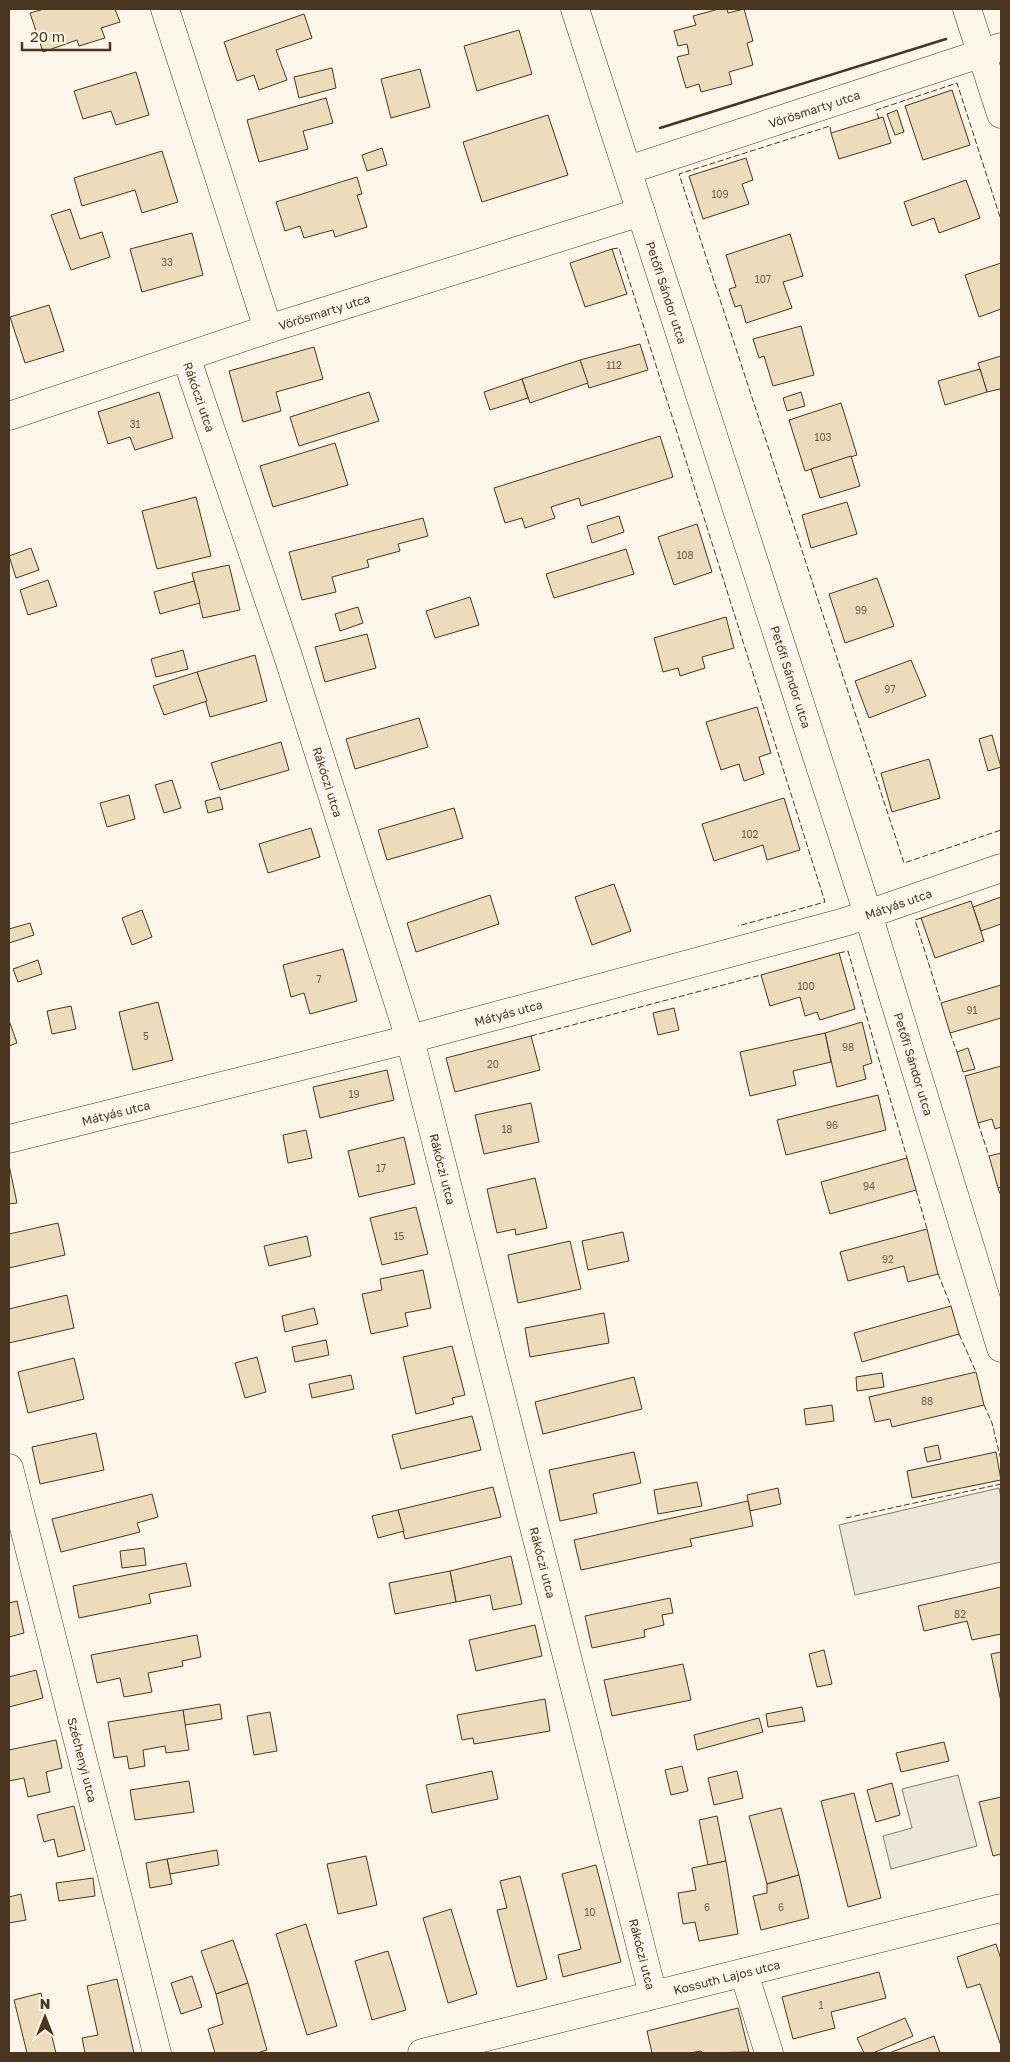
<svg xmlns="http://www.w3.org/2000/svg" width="1010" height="2062" font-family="'Golos Text',sans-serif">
<rect width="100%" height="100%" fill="#fbf6e9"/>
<g fill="#ede7d9" stroke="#887966">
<path d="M999 1488 1001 1498V1562L855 1595 839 1525Z"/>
<path d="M958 1775 977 1846 891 1869 883 1836 912 1828 902 1789Z"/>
</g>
<g fill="#ecdcbc" stroke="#4a3520">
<path d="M44 9H115L120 22 101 28 105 38 79 46 77 40 43 52 30 13Z"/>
<path d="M719 9H727L728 13 744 9 753 41 747 43 753 65 729 72 732 84 701 92 699 84 686 88 677 57 689 54 687 44 678 46 674 31 696 25 693 16Z"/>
<path d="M304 14 312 38 276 50 287 80 259 90 254 75 237 81 224 42Z"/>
<path d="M519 30 532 74 477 91 464 46Z"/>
<path d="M332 68 336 88 299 98 294 77Z"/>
<path d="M420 69 430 107 391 118 381 79Z"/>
<path d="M136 72 149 115 116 125 111 111 83 119 74 91Z"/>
<path d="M952 90 970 145 923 160 905 106Z"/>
<path d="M326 98 333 123 303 131 308 149 259 162 247 120Z"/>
<path d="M897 110 904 132 895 135 887 114Z"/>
<path d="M548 115 568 175 482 202 463 142Z"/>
<path d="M883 117 891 143 839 159 831 133Z"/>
<path d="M382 148 387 165 367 171 362 155Z"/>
<path d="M162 151 178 202 142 213 135 190 82 206 74 178Z"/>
<path d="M746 158 753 180 742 184 749 204 703 219 689 176Z"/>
<path d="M357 177 362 194 357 195 367 227 335 237 333 230 304 238 300 226 285 231 276 202Z"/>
<path d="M966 180 980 218 939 233 934 218 912 226 904 202Z"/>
<path d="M70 209 80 239 102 232 110 257 71 270 51 215Z"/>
<path d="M192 233 203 275 142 292 130 249Z"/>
<path d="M790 234 803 276 783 282 792 308 746 323 741 305 735 307 729 289 736 287 726 255Z"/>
<path d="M612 249 627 294 585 307 570 263Z"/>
<path d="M1001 263V309L979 317 965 275Z"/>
<path d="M49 305 64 351 25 363 10 317Z"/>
<path d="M801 326 814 375 773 386 764 356 759 358 753 339Z"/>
<path d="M640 344 648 370 589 388 580 360Z"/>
<path d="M314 347 323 379 276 392 281 411 243 422 229 371Z"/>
<path d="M1001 356V392L1000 389 987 392 978 363Z"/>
<path d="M580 360 588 383 530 403 522 379Z"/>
<path d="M980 369 987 392 945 405 938 381Z"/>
<path d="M522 379 528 398 490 410 484 392Z"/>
<path d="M159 392 173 438 135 450 130 437 108 444 98 412Z"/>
<path d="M369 392 379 421 299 446 290 417Z"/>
<path d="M801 392 805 406 787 411 783 398Z"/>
<path d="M841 403 857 455 805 471 789 420Z"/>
<path d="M660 436 673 477 581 506 579 498 551 507 555 518 525 528 522 518 505 523 494 488Z"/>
<path d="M335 443 348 485 273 507 260 466Z"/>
<path d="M851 456 860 486 820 498 811 469Z"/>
<path d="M196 497 211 556 157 569 142 511Z"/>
<path d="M847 502 857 534 811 548 802 515Z"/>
<path d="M619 516 624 532 592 543 587 526Z"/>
<path d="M423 518 428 536 398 544 400 551 367 560 369 567 332 577 336 592 302 600 289 552Z"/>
<path d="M697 524 712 572 674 585 658 537Z"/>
<path d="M31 548 39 570 16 578 9 556Z"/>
<path d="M626 549 634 574 554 598 546 574Z"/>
<path d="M229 565 240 610 203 618 192 573Z"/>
<path d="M877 578 894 626 845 643 829 594Z"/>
<path d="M48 580 57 606 28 615 20 590Z"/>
<path d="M194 581 200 603 160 614 154 592Z"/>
<path d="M470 597 479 625 435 638 426 611Z"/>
<path d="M358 607 363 623 340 631 335 614Z"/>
<path d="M726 617 734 648 702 657 705 668 680 676 678 668 663 672 654 638Z"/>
<path d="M367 634 376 668 325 682 315 647Z"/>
<path d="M183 650 188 669 156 677 151 659Z"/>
<path d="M255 655 267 701 210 717 197 672Z"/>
<path d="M911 660 926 696 869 718 855 681Z"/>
<path d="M197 672 207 701 164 715 153 686Z"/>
<path d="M757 707 771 753 759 757 764 774 744 781 739 764 721 770 706 722Z"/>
<path d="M419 718 428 747 355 769 346 739Z"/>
<path d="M992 735 1001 767 988 771 979 739Z"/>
<path d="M281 742 289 770 220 790 211 763Z"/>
<path d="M929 759 940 798 892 812 881 773Z"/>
<path d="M172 780 181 808 164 813 155 785Z"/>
<path d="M129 795 135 819 107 827 100 803Z"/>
<path d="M220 797 223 809 208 813 205 801Z"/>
<path d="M784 798 800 850 767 860 763 845 714 861 702 824Z"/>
<path d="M454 808 463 838 387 860 378 830Z"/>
<path d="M311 828 320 857 268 873 259 844Z"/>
<path d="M614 884 631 931 592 945 575 897Z"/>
<path d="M490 895 499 924 416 952 407 923Z"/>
<path d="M1001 897V924L981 931 973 907Z"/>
<path d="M971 901 984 941 935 958 921 918Z"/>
<path d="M142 910 152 937 132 945 122 918Z"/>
<path d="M30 923 34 935 9 943V929Z"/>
<path d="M343 949 357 1001 310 1014 304 993 291 997 283 965Z"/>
<path d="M839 953 855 1009 820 1020 817 1012 805 1016 800 997 770 1006 761 975Z"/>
<path d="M38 960 42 974 18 982 13 969Z"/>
<path d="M1001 985V1018L950 1033 941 1003Z"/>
<path d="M158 1002 173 1060 133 1070 119 1012Z"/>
<path d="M71 1006 76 1029 52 1034 47 1011Z"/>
<path d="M674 1008 679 1030 658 1035 653 1013Z"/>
<path d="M862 1022 872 1063 863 1066 866 1079 837 1087 825 1033Z"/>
<path d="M9 1023H10L17 1043 9 1046Z"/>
<path d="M825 1033 831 1062 793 1071 796 1085 750 1096 740 1052Z"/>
<path d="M531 1036 540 1070 455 1092 446 1058Z"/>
<path d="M968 1048 975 1069 963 1072 957 1052Z"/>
<path d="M1001 1066V1127L995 1129 992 1119 978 1123 965 1076Z"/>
<path d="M387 1070 394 1100 320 1118 313 1087Z"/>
<path d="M878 1095 886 1130 786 1155 777 1120Z"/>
<path d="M531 1103 539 1142 484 1154 475 1115Z"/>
<path d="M306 1130 312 1158 288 1163 283 1135Z"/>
<path d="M404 1137 415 1184 359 1197 348 1151Z"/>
<path d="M1001 1153V1187L998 1188 989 1156Z"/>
<path d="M907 1158 916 1190 830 1214 821 1182Z"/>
<path d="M9 1165 17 1203 9 1204Z"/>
<path d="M535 1178 547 1228 516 1235 515 1229 497 1233 487 1189Z"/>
<path d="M416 1207 428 1254 382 1265 370 1218Z"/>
<path d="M58 1223 65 1255 9 1268V1234Z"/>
<path d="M927 1229 938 1274 908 1282 904 1266 848 1281 840 1252Z"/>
<path d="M623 1232 629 1261 588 1270 582 1241Z"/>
<path d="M307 1236 311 1256 269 1266 264 1246Z"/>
<path d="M570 1241 581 1289 518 1303 508 1255Z"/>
<path d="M423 1270 431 1308 405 1313 408 1326 371 1334 362 1294 382 1290 380 1279Z"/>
<path d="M67 1295 74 1328 9 1343V1309Z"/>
<path d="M951 1306 959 1334 862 1362 854 1333Z"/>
<path d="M314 1308 318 1324 285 1332 282 1316Z"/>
<path d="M604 1313 609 1343 530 1357 525 1328Z"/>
<path d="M326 1340 329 1355 295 1362 292 1347Z"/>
<path d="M452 1346 465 1395 452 1398 454 1404 416 1414 403 1357Z"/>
<path d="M257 1357 266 1392 245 1398 235 1363Z"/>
<path d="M74 1358 84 1399 28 1413 18 1372Z"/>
<path d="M976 1372 984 1405 892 1427 890 1419 875 1422 869 1397Z"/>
<path d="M882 1373 884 1387 857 1391 856 1377Z"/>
<path d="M351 1375 354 1389 312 1398 309 1384Z"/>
<path d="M634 1377 642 1409 543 1434 535 1402Z"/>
<path d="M832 1405 834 1421 806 1425 804 1409Z"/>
<path d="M472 1416 481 1450 401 1469 392 1435Z"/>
<path d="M96 1433 104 1470 40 1484 32 1447Z"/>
<path d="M938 1445 941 1459 927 1462 924 1448Z"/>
<path d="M634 1452 641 1483 593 1494 597 1513 560 1521 549 1470Z"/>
<path d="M996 1452 1001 1480 912 1498 907 1471Z"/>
<path d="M697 1482 702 1506 658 1514 654 1490Z"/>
<path d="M493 1487 501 1517 405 1539 398 1510Z"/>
<path d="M778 1488 781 1504 750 1511 747 1495Z"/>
<path d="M152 1494 158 1517 137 1523 140 1532 61 1552 52 1519Z"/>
<path d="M748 1501 753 1526 690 1539 692 1546 581 1570 574 1540Z"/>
<path d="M398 1510 404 1531 378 1538 372 1516Z"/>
<path d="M144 1548 146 1565 122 1568 120 1551Z"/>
<path d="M511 1556 522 1604 493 1610 490 1595 456 1602 450 1571Z"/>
<path d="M186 1563 191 1586 149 1594 151 1603 79 1618 73 1586Z"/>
<path d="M450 1571 456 1602 395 1614 389 1583Z"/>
<path d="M1001 1587V1634L972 1640 967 1621 924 1631 918 1606Z"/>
<path d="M670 1598 673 1613 662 1615 664 1625 644 1630 645 1637 592 1648 585 1616Z"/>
<path d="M17 1601 24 1633 9 1637V1603Z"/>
<path d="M535 1625 542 1656 476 1671 469 1640Z"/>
<path d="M197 1635 201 1657 182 1661 183 1666 148 1673 152 1692 124 1697 120 1678 97 1683 91 1655Z"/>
<path d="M824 1650 832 1684 817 1687 809 1654Z"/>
<path d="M1001 1652V1702L991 1654Z"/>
<path d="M683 1664 691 1700 612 1716 604 1680Z"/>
<path d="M36 1670 43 1698 9 1707V1677Z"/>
<path d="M545 1699 550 1731 474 1744 473 1738 462 1740 457 1715Z"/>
<path d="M220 1704 222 1719 185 1725 183 1710Z"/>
<path d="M802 1707 805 1721 768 1727 766 1714Z"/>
<path d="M183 1710 189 1750 166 1753 165 1746 143 1750 145 1766 129 1769 127 1756 114 1758 108 1722Z"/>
<path d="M270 1712 277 1751 254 1755 247 1716Z"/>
<path d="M759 1718 763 1732 697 1750 694 1735Z"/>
<path d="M56 1740 62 1768 46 1772 50 1792 28 1797 24 1778 9 1781V1750Z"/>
<path d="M944 1742 949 1761 901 1772 896 1753Z"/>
<path d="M682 1766 688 1791 671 1795 665 1770Z"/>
<path d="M492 1771 498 1799 432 1813 426 1785Z"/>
<path d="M737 1771 743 1798 714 1805 708 1778Z"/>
<path d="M189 1781 194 1812 135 1820 130 1790Z"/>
<path d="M892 1783 900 1815 876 1822 867 1790Z"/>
<path d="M854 1793 881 1898 848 1907 821 1801Z"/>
<path d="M1001 1797V1854L993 1856 979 1802Z"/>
<path d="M74 1806 85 1850 58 1857 54 1839 44 1842 37 1815Z"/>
<path d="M781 1808 799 1875 767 1884 749 1816Z"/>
<path d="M717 1816 726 1861 708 1865 699 1820Z"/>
<path d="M217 1850 219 1865 170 1874 167 1859Z"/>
<path d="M366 1856 377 1905 338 1914 327 1864Z"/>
<path d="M167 1859 172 1884 150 1888 146 1863Z"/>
<path d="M726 1861 738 1934 699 1941 695 1922 683 1924 678 1893 696 1890 692 1868Z"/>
<path d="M596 1865 621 1962 563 1977 558 1955 581 1949 562 1874Z"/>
<path d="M799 1875 809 1918 761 1930 753 1896 767 1893V1884Z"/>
<path d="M520 1876 547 1979 517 1987 497 1910 507 1908 500 1881Z"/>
<path d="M93 1878 95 1896 59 1901 56 1883Z"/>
<path d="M21 1894 26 1920 9 1923V1897Z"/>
<path d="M451 1909 477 1994 448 2003 423 1918Z"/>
<path d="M306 1924 337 2026 307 2035 276 1934Z"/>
<path d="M233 1940 248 1983 216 1994 201 1951Z"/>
<path d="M996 1944 1001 1959V2046L980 1984 967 1988 957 1957Z"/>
<path d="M388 1951 406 2010 372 2020 355 1961Z"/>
<path d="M879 1972 886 1998 831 2012 835 2028 793 2039 782 1997Z"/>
<path d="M192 1976 202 2007 181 2014 171 1983Z"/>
<path d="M117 1979 134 2053H85L82 2038 98 2035 87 1986Z"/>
<path d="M248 1983 267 2050 257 2053H215L208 2029 223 2024 216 1994Z"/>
<path d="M41 1993 56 2053H27L14 2000Z"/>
<path d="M738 2008 749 2052 702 2053 701 2051 690 2053H652L647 2031Z"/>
<path d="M905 2018 913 2036 873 2053H864L857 2038Z"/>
<path d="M934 2036 940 2053H889Z"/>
</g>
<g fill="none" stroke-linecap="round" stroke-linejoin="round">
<g stroke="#4a3520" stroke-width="29">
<g id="minor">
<path d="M165 9 268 329"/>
<path d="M967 9 1001 114"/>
<path id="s1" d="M628 170 1001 47"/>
<path id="s2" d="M186 357 287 653 410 1039 653 1995"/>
<path id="s3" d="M9 416 268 329 641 212"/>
<path id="s4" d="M9 1139 410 1039 845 922 1001 868"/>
<path id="s5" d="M9 1468 157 2053"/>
<path d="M744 1973 769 2053"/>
<path id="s6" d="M422 2053 1001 1908"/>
</g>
</g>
<g stroke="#4a3520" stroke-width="29">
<g id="major">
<path id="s7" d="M575 9 868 914 1001 1348"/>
</g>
</g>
<use href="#minor" stroke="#fbf6e9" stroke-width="28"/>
<use href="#major" stroke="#fbf6e9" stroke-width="28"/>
<g stroke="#4a3520" stroke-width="1" stroke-dasharray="6 2.5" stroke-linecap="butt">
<path d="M879 119 876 110 957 83 1001 220"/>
<path d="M831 133 830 126 679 174 904 863 1001 830"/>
<path d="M612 249 619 248 825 902 738 926"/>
<path d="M921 918 915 920 941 1003"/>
<path d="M839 953 848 951 907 1158"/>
<path d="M950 1033 957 1052"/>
<path d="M531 1036 761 975"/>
<path d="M978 1123 989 1156"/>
<path d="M998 1188 1001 1197"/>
<path d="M916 1190 927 1229"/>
<path d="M938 1274 951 1306"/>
<path d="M959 1334 976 1372"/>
<path d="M984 1405 992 1423 1001 1460"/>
<path d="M846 1518 1001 1484"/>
</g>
<path stroke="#4a3520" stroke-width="2.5" d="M660 128 946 39"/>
</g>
<g text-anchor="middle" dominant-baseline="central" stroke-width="4" stroke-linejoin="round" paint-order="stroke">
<g font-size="10" fill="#725f47">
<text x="720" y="194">109</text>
<text x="167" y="262">33</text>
<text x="763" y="279">107</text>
<text x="614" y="365">112</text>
<text x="135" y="424">31</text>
<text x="823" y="437">103</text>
<text x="685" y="555">108</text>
<text x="861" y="610">99</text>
<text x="890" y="689">97</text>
<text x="750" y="834">102</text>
<text x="319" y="979">7</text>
<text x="806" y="986">100</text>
<text x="972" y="1010">91</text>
<text x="146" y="1036">5</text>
<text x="848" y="1047">98</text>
<text x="493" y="1064">20</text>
<text x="354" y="1094">19</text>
<text x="832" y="1125">96</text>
<text x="507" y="1129">18</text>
<text x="381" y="1168">17</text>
<text x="869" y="1186">94</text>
<text x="399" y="1236">15</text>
<text x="888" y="1259">92</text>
<text x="927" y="1401">88</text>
<text x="960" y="1614">82</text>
<text x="707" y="1907">6</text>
<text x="781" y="1907">6</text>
<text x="590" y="1912">10</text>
<text x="821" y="2005">1</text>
</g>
<g font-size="12" fill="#4a3520" stroke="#fbf6e9">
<text stroke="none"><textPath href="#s1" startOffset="196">Vörösmarty utca</textPath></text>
<text stroke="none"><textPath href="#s7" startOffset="298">Petőfi Sándor utca</textPath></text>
<text stroke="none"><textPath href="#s3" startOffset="332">Vörösmarty utca</textPath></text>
<text stroke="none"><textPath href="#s2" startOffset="42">Rákóczi utca</textPath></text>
<text stroke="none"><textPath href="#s7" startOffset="702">Petőfi Sándor utca</textPath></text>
<text stroke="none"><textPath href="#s2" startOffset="448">Rákóczi utca</textPath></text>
<text stroke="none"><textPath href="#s4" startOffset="920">Mátyás utca</textPath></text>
<text stroke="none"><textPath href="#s4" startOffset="515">Mátyás utca</textPath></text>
<text stroke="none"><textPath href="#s7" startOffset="1108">Petőfi Sándor utca</textPath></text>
<text stroke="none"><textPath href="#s4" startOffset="110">Mátyás utca</textPath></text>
<text stroke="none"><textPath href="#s2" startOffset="852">Rákóczi utca</textPath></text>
<text stroke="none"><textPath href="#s2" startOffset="1258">Rákóczi utca</textPath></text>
<text stroke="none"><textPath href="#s5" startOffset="301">Széchenyi utca</textPath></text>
<text stroke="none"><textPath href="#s2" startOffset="1662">Rákóczi utca</textPath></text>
<text stroke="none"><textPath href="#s6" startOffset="314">Kossuth Lajos utca</textPath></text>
</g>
</g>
<rect width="1010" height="2062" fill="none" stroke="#4a3520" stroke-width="20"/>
<g transform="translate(45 2017)" stroke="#fbf6e9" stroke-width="4" paint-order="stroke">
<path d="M0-4L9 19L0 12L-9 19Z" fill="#4a3520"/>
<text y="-8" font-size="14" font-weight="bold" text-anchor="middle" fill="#4a3520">N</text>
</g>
<path d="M22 42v8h88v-8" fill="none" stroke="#4a3520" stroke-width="2.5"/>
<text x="30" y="42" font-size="15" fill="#4a3520" stroke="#fbf6e9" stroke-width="4" paint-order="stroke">20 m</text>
</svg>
